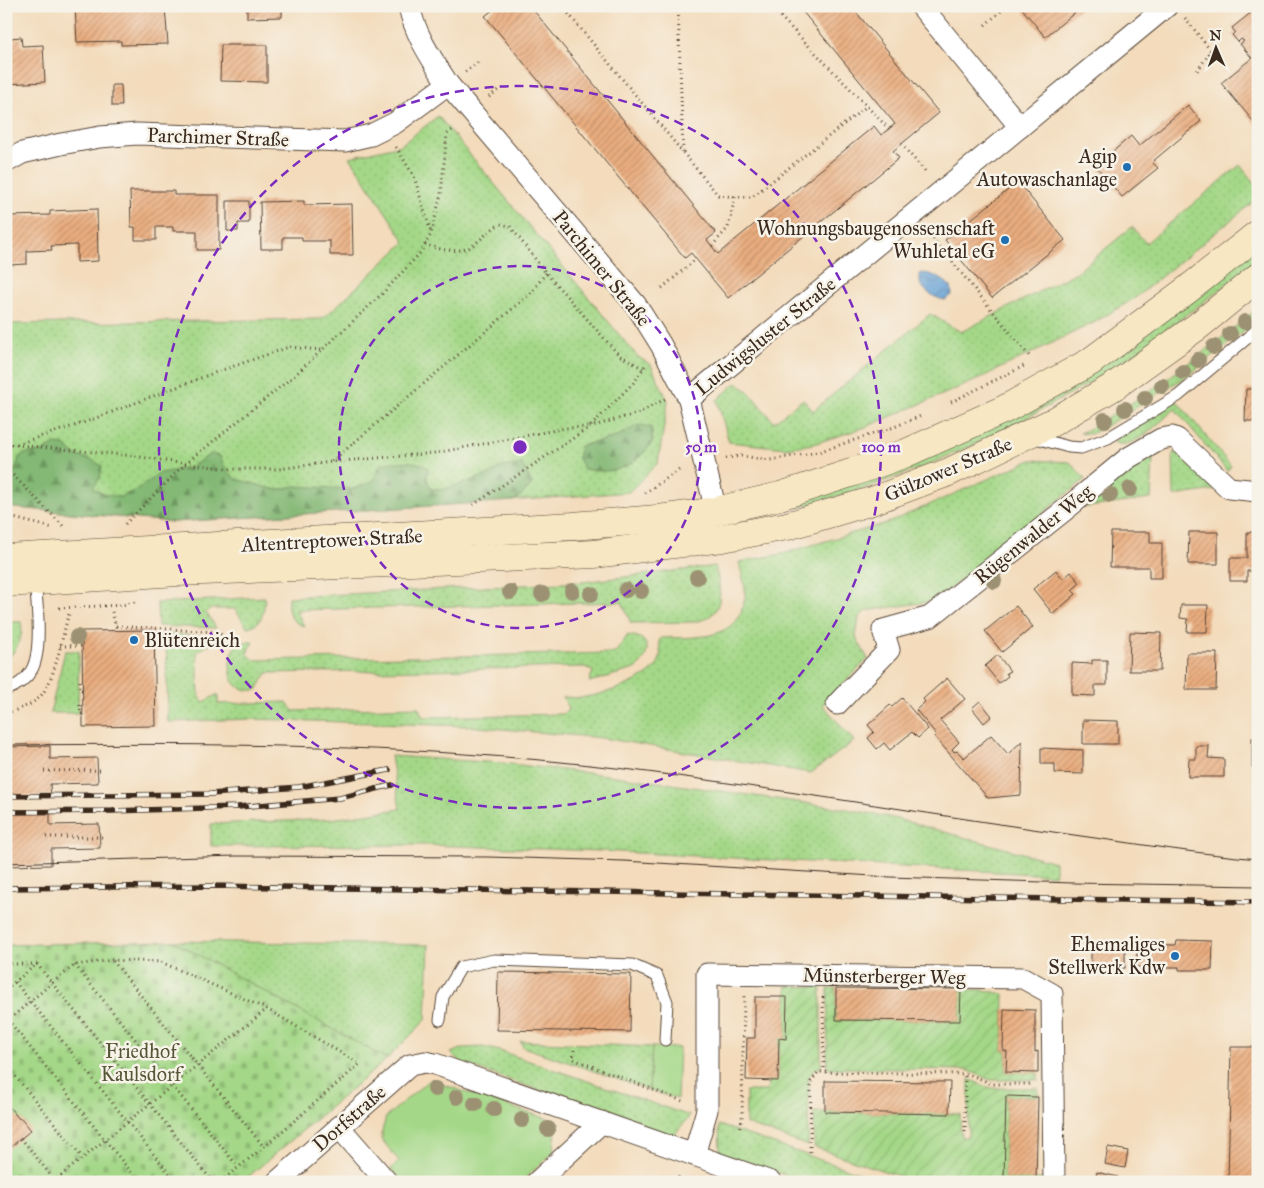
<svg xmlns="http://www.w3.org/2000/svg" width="1264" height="1188" font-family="'IM FELL Great Primer',serif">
<defs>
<pattern id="grass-dots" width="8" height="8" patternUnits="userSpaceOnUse" patternTransform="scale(1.25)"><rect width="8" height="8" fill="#a4d888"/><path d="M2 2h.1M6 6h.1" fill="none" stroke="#8eba75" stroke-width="1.8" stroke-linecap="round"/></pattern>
<pattern id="forest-firs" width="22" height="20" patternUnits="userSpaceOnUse" patternTransform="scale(1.25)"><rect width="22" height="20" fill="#83b874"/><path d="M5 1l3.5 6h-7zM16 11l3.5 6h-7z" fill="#6c965f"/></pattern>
<pattern id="cemetery-stones" width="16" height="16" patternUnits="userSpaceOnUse" patternTransform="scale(1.25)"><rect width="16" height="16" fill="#a4d888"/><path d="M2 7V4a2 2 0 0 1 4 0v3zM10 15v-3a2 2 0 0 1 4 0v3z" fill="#8eba75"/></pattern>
<pattern id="garden-furrows" width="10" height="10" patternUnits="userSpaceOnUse" patternTransform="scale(1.25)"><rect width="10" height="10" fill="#a4d888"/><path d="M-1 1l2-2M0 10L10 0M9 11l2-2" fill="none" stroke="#8eba75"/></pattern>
<pattern id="water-waves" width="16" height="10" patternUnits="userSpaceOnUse" patternTransform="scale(1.25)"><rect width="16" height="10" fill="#65a0d5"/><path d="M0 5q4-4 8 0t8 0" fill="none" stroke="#5483ac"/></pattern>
<pattern id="building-hatch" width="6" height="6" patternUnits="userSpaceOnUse" patternTransform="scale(1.25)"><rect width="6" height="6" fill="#eaad7f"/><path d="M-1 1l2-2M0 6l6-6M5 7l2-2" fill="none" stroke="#bf8d67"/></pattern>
</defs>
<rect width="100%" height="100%" fill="#f7f3e8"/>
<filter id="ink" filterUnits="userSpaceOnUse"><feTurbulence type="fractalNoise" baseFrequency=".02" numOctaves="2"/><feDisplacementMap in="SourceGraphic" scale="10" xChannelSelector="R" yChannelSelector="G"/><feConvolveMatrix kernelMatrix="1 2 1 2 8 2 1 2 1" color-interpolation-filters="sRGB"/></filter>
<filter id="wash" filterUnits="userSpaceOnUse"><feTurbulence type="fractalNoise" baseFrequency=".0096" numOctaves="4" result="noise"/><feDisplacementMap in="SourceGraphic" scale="20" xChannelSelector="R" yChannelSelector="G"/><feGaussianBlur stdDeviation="1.12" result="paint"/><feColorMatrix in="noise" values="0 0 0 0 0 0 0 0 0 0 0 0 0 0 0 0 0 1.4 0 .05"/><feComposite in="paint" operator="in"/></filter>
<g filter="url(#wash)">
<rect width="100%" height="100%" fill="#f3dbbb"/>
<g fill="url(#grass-dots)" stroke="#708153">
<path d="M438 116 637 356 651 365 668 401 658 463 629 492 537 499 173 522 6 507V324L321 319 328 314 405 242 350 157 401 145Z"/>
<path d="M1240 165 1258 188V198L1135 298 1095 322 970 383 866 427 813 444 786 448 729 442 717 400 736 383 748 391 774 422 803 399 813 411 930 314 961 332 1077 272 1132 227 1146 243Z"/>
<path d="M1258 246V258L1221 289 1135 353 1083 387 991 437 923 467 865 488 797 508 795 499 919 459Z"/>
<path d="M1258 308V320L1190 374 1101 429 1090 434 1080 433C1100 424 1118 411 1136 400 1178 372 1219 341 1258 308Z"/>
<path d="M1176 400 1231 466 1227 471 1175 409C1161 420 1134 451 1115 443L1114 441Z"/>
<path d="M1173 453H1177L1198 470 1214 490 1174 496Z"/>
<path d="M1153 457 1151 499 1088 507 1079 506Z"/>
<path d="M1031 460 1070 462 1085 479 935 601 865 611 859 618 856 637 868 659 823 705 854 741 811 773 602 738 468 726 251 719 168 722 166 634 216 637V640L197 652 199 696 204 702 218 694V704L287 702 293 711 418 707 423 717 563 714 569 709 563 697C568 697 574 698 579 698 598 696 649 682 658 663 662 656 660 648 659 641L661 638C696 637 739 642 745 597 746 586 741 573 739 562L782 554 890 522Z"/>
<path d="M715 566C721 589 727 617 694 622L631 623 622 602 296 610 304 626C289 621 287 612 288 597L582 582Z"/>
<path d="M265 597C264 611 263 625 247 627L235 609H211L206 612 216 628 158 626 157 603Z"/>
<path d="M6 622H21C24 637 17 650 6 660Z"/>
<path d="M628 635C632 636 636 636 640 638 654 646 644 663 635 669L589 682 593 671 585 667 267 673 257 690C237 692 230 682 230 664 230 658 232 649 237 645 241 642 248 642 253 642L247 653 254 660 615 653Z"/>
<path d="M65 651H79L78 713H50Z"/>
<path d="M391 756 502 763 615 776 847 809 893 818 1055 862V875L601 851 425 845 211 846V824L331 819 400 809Z"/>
<path d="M173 941 429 945 426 1020 387 1059Z"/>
<path d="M520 1041 652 1047 649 1090 523 1047Z"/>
<path d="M483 1047 500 1051 690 1116 673 1136 469 1066 460 1062 451 1053 464 1048Z"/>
<path d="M719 1125 885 1182H805L720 1153Z"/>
</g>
<g fill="url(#forest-firs)" stroke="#5f7149">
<path d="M638 425 651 427 653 441C635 468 615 475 584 469L578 459 580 446 616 437Z"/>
<path d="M55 444 65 445 74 455 92 460 102 466 100 478 93 488 103 494 120 497 138 489 160 473 190 468 210 454 220 456 226 470 236 479 277 490 295 486 353 489 373 481 381 464C394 461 417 459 428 468L427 479 431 489H445L491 474 501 467 522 464 532 484 522 495 514 501 173 522 6 507V477L15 470 20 456 27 453 42 452Z"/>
</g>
<path fill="url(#cemetery-stones)" stroke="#708153" d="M173 941 387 1059 242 1182H6V945Z"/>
<g fill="#a4d888" stroke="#708153">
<path d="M652 1047 679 1048 677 1099 649 1090Z"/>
<path d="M429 1080 551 1120 556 1131 553 1153 521 1182H403L391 1169 399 1161 382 1140V1131L386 1117Z"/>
</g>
<g fill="url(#garden-furrows)" stroke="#708153">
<path d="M787 986 821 987V1068H815L809 1076 808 1146 746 1124V1091H767L768 1081 778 1080 779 1038H786Z"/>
<path d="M828 988H836V1020L960 1021 961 989 984 990 1004 994 1003 1051H1007L1006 1072 1038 1073V1080H990L967 1070 827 1068Z"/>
<path d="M969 1079 989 1088H1038V1097L1006 1096 1004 1179H1047L1046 1182H916L814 1147V1112L960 1114 961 1137H968Z"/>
</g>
<path fill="url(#water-waves)" stroke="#50657a" d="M923 273C934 274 943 279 951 287L952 295 945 300C934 298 927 293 920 284V274Z"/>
<g id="blocks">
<g fill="url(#building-hatch)">
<path d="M119 6V9L165 7 168 44 121 45V41L77 42 75 7Z"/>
<path d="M247 6H282V17L247 18Z"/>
<path d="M498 6H530L716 233 707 240 718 254 874 126 881 135 895 124 798 6H851L939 113 893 151 899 158 728 298 691 253 685 258 485 16Z"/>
<path d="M1020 6H1083L1045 37Z"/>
<path d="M1258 7V127L1221 83 1252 58 1240 44 1244 41 1241 39 1238 42 1232 35 1235 32 1232 28Z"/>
<path d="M21 37 22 46 43 45 45 82 6 84V47H10V38Z"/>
<path d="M221 45H267V82L220 81Z"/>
<path d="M112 85H121L122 106H112Z"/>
<path d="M1188 105 1201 121 1152 162 1158 168 1122 197 1096 166 1131 136 1139 146Z"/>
<path d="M1018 182 1065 240 992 298 945 240Z"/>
<path d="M130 191H174V195H219V250H197V231H173V227H156V240H135V227H131Z"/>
<path d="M227 201H249V223H238V231H227Z"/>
<path d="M304 201V205L352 204 353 255H330V241H302V237H283V249H261L260 202Z"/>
<path d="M97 209 98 261 77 262V245L51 246 52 250 27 251V264L7 265 6 216 50 215V211Z"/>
<path d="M1246 389H1258V421H1245Z"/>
<path d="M1111 532H1150V543H1162V578H1149V567H1110Z"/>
<path d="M1189 532H1218V564H1188Z"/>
<path d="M1247 532H1258V571H1247V581H1230V558H1247Z"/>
<path d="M1056 570 1063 579 1071 572 1080 583 1072 590 1076 594 1053 614 1033 589Z"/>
<path d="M1181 605H1208L1207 632H1187L1188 619 1180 618Z"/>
<path d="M1016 606 1033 627 1002 652 985 631Z"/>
<path d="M154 630 156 726 83 727 82 631Z"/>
<path d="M1130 632 1161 633 1160 671H1129Z"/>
<path d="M1187 653H1217L1216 690H1186Z"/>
<path d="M998 655 1010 671 1006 673 1008 676 999 683 985 666Z"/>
<path d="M1092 660H1107V685H1095V696L1072 695V663L1092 664Z"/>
<path d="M947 678 965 699 940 720 959 742 952 749 954 752 957 751 964 758 991 735 1008 754 1022 741 1021 795 988 798 934 736 936 734 916 710 925 702 923 699Z"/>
<path d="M902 698 928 729 918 738 912 732 890 750 884 743 877 749 868 738 874 732 868 725 890 705 892 707Z"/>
<path d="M980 701 992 716 984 723 972 708Z"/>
<path d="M1083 720 1118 721V744H1083Z"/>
<rect x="1252" y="738" width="6" height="29"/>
<path d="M50 746V759L97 758 98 783 50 784 51 795 6 796V747Z"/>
<path d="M1196 746H1209L1208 758 1224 759V777H1188L1189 759H1196Z"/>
<path d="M1041 748 1083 750V774L1055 773V764H1041Z"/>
<path d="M50 812V825L99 824 100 848 51 849V865L6 866V813Z"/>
<path d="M1176 940 1213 941 1212 970H1179V967H1137V944L1175 945Z"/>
<rect x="1091" y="949" width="34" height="19"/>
<path d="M498 972 631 974 630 1032 497 1030Z"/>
<path d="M836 988 961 989 960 1021 836 1020Z"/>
<path d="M755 997H787L786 1039 779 1038 778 1081 746 1080 747 1038H755Z"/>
<path d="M1004 1009 1035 1010V1052L1038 1051V1073L1006 1072 1007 1051H1003Z"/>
<path d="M1231 1047H1258V1182H1228Z"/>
<path d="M825 1081 950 1082 949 1114 825 1112Z"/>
<path d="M1006 1096 1038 1097 1036 1180 1004 1179Z"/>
<path d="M6 1103 19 1119 21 1118 31 1130 6 1151Z"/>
<path d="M1108 1147 1128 1151 1125 1168 1105 1164Z"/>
<path d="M1097 1172 1118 1177 1117 1182H1095Z"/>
</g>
</g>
</g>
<g filter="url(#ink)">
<use href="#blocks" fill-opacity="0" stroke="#574536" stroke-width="1"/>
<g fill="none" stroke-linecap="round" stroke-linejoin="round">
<g stroke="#574536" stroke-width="13">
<g id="service">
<path d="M1032 437 1069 447 1081 448 1108 438 1178 396 1258 329"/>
<path d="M6 690C17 686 25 681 31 671 43 653 37 602 35 581"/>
<path d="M440 1020 443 997 461 967 494 960 632 965 657 976 667 1002 665 1040"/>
</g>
</g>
<g stroke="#574536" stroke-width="23">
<g id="minor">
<path d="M409 6C415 35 432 59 448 84L636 305 661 345 689 399 716 511"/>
<path d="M921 6 1020 127"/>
<path d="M6 162 22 153 61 144 100 137 137 134 345 141 371 135 395 123 448 84"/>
<path d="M689 399 1167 6"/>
<path d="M837 704 889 650 883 630 930 617 1066 509 1128 458 1161 439 1172 437 1177 439 1229 488 1258 491"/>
<path d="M339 1127 387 1182"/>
<path d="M694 1155 707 1110V974L1023 978 1052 994 1054 1182"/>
<path d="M277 1182 410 1065 425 1062 435 1064 771 1182"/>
<path d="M537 1182 602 1122"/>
</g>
</g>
<g stroke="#574536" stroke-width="29">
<g id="secondary">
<path d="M6 558 573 526 657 519 716 511 780 496 854 472 906 453 1005 409 1090 362 1187 290 1258 234"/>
<path d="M6 583 178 572 594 554 722 538 787 526 872 501 949 472 1053 422 1113 387 1198 326 1258 277"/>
</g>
</g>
<g stroke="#574536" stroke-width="3" stroke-dasharray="1 4" stroke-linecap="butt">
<path d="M562 6 718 195 735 197"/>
<path d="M678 6 683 153"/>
<path d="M770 6 889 129"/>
<path d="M1185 18 1211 51 1197 71"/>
<path d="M985 25 1007 6"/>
<path d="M465 72 481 60"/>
<path d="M489 97 499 89"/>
<path d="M901 144 925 171"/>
<path d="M396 147 414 176 431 233"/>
<path d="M927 231 1030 357"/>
<path d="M425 244C438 250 460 254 472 246 482 239 489 230 500 224L510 226 546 273 619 355 644 369"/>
<path d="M712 246 728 228 735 197H752L867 106"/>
<path d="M546 273 530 294 331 462 435 453 566 428 590 427 635 381 646 364"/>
<path d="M662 288 696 259"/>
<path d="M951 402 1024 366"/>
<path d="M6 444 135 456 185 464 234 469H278L331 462"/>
<path d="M17 444 83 423 211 374 289 347 321 350"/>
<path d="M726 458 741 456 770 460 818 452 894 427 923 415"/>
<path d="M6 468 64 527"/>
<path d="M645 493 682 468"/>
<path d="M473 505 590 427 639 413 665 399"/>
<path d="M6 516 53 528"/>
<path d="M125 524 185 464 295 375 382 294 421 252 431 234 441 194 447 134 455 128"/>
<path d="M59 608 123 605 135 602"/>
<path d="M112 612 117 631"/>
<path d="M116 626 217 632 231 641"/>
<path d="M79 633V640H82"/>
<path d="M60 646H82"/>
<path d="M80 681V690H82"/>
<path d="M80 705V714H83"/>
<path d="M6 713C15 711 28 706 35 701 55 688 61 637 69 614"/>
<path d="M44 771 103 770"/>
<path d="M46 837H103"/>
<path d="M113 961 264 1147"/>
<path d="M6 964H37"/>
<path d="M37 964 52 983 75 965 112 960 161 962 267 1009 360 1064 264 1147 220 1182"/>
<path d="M75 965 238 1167"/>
<path d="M15 982 176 1182"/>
<path d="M6 989 37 964"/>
<path d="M823 997 824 1071"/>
<path d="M8 1020 139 1182"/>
<path d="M6 1022 52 983 213 1182"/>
<path d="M574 1050 573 1059 685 1102"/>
<path d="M6 1065 82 1157"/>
<path d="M740 1127 742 1120 744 996"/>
<path d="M965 1132V1075"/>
<path d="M21 1138 56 1182"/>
<path d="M810 1152 811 1082 818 1072 969 1074 992 1084H1030"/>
<path d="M6 1180 8 1182"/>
<path d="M53 1182 267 1009"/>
<path d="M677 1182 680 1174"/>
</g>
<use href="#service" stroke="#fff" stroke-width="11"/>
<use href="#minor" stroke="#fff" stroke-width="21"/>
<use href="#secondary" stroke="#f7e8c3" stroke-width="28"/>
<g stroke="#3b2a1e" stroke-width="1">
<path d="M6 745C226 743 445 744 663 774 805 793 946 817 1088 837 1145 845 1201 854 1258 859"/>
<path d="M6 863 236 856 488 857 624 861 890 877 1073 883 1258 886"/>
</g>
<g stroke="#3b2a1e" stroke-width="5.5">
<g id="rail">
<path d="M6 796 211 794 299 787 389 770"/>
<path d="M6 812 112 811 238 807 340 798 392 785"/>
<path d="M6 888 207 886 1258 902"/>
</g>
</g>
<use href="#rail" stroke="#f7f3e8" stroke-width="4" stroke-dasharray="11" stroke-linecap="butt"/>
</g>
<g fill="#9c9273">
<circle cx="1245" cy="322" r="8"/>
<circle cx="1230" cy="334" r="8"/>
<circle cx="1214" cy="347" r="8"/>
<circle cx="1198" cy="360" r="8"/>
<circle cx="1183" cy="372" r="8"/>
<circle cx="1162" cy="386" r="8"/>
<circle cx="1145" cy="398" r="8"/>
<circle cx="1125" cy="409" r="8"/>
<circle cx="1105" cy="420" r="8"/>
<circle cx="1130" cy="489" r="8"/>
<circle cx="1110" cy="495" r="8"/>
<circle cx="697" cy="577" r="8"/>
<circle cx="994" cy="581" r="8"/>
<circle cx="626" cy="590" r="8"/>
<circle cx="572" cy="591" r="8"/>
<circle cx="641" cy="591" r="8"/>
<circle cx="510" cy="592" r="8"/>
<circle cx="542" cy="594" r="8"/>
<circle cx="591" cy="594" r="8"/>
<circle cx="77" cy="637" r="8"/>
<circle cx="435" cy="1089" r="8"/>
<circle cx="457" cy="1097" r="8"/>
<circle cx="475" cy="1104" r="8"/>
<circle cx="494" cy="1109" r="8"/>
<circle cx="522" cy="1120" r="8"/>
<circle cx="548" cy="1129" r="8"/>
</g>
</g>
<g fill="none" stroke="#7b2cbf" stroke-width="2.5" stroke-dasharray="9 6">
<circle cx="520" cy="447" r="181"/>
<circle cx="520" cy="447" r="361"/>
</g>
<g fill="#1f6fb2" stroke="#f7f3e8" stroke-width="2">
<circle cx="1127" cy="167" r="5"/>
<circle cx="1005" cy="240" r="5"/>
<circle cx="134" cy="640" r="5"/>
<circle cx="1175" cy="956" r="5"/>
</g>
<g text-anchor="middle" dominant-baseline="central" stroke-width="5" stroke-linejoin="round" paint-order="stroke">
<g font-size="20" fill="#3b2a1e" stroke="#f7f3e8">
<text transform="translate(218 137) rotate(2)">Parchimer Straße</text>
<text transform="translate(602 268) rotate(51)">Parchimer Straße</text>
<text transform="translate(765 336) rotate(-39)">Ludwigsluster Straße</text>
<text transform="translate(948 469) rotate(-23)">Gülzower Straße</text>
<text transform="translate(1033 534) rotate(-39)">Rügenwalder Weg</text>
<text transform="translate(332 540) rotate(-3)">Altentreptower Straße</text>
<text transform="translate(884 976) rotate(1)">Münsterberger Weg</text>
<text transform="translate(349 1118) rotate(-41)">Dorfstraße</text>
</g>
<g font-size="20" fill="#3b2a1e" stroke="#f7f3e8" text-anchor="end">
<text x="1117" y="156">Agip<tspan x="1117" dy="23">Autowaschanlage</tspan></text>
<text x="995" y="228">Wohnungsbaugenossenschaft<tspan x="995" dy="23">Wuhletal eG</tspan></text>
<text x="144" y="640" text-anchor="start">Blütenreich</text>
<text x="1165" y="944">Ehemaliges<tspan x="1165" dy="23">Stellwerk Kdw</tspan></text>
</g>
<g font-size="20" fill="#555638" stroke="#f7f3e8">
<text x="141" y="1051">Friedhof<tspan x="141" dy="23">Kaulsdorf</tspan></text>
</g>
</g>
<circle cx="520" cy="447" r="8" fill="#7b2cbf" stroke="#f7f3e8" stroke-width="2.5"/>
<g font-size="15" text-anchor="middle" font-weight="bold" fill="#7b2cbf" stroke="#f7f3e8" stroke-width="5" stroke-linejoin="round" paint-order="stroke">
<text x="701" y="452">50 m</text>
<text x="881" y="452">100 m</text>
</g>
<rect width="1264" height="1188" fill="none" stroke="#f7f3e8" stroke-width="25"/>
<g transform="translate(1216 48) rotate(358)" stroke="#f7f3e8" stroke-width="4" paint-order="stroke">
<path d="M0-4L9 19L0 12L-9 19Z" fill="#3b2a1e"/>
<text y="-8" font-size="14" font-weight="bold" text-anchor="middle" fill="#3b2a1e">N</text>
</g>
</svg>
